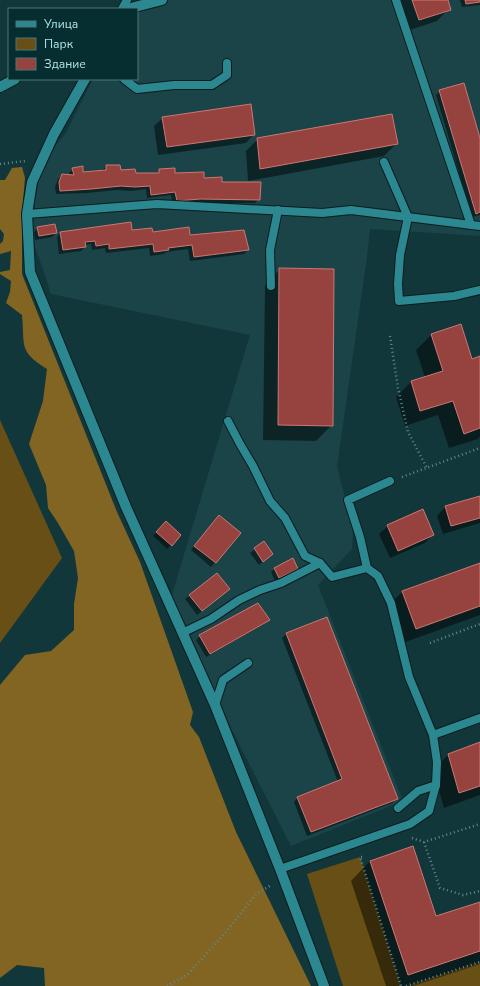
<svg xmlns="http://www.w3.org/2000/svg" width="480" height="986" font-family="'Nunito Sans',sans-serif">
<rect width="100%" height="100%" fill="#12373b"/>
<path fill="#1a4448" d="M135 0H480V236L370 229 367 257 337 466 353 529 352 549 318 585 403 801 291 846 232 730 171 598 250 335 51 294 31 234 35 201 43 161 66 133 93 79H137V9H130Z"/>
<g fill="#674f15">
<path d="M0 420 62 558 0 643Z"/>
<path d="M360 857 401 986H343L307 874Z"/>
<path d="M480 962V986H406Z"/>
</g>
<path fill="#836523" d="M22 167 25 178 22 213V274L117 512 140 562 193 712 190 725 199 737 236 832 311 986H45L44 968 17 965 0 978V685L25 655 51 651 74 630V604L78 578 74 551 58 523 48 508 46 485 29 444 43 401 47 369C18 351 25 346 22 315L6 303 10 292 11 281 0 274V272L10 270 11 251 0 254V244L3 241 4 234 0 229V180H5L12 168Z"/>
<g fill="#0007">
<path d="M397 0H447L449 9 437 21 407 31Z"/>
<path d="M460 0H480V5L462 7Z"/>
<path d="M440 91 480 141V215L472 217 436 95Z"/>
<path d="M163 118 254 134 246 143 158 155 154 126Z"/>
<path d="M258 139 397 143 384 156 248 181 246 151Z"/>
<path d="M106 166 120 172 135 174H156L160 170 221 183 259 199 255 203H195L173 205 171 195 147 198 146 189 131 191 117 190 87 193 56 194 55 187 58 179 62 175 69 176V173L73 169 82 173 102 171Z"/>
<path d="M38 228 56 233 52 237 35 240 34 232Z"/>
<path d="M131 231 189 236 248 250 244 254 190 261 188 249 166 252 164 254 150 256 149 248 106 253 105 248 92 250 91 244 84 245 85 247 81 251 59 254 57 237 61 232Z"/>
<path d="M280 269 332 425 316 441 263 440 265 285Z"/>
<path d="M431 335 472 360 480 357V436L478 439 449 448 438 415 405 426 396 397 411 382 425 377 416 350Z"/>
<path d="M480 497V523L443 534 437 516 445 507Z"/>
<path d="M215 521 239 534 211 567 191 550Z"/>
<path d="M162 526 171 545 167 549 153 536Z"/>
<path d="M388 526 433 534 425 543 390 558 379 534Z"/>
<path d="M264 543 272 554 259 565 250 553Z"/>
<path d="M480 564V615L400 644 387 607 402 592Z"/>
<path d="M275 568 297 569 293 573 275 581 271 572Z"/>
<path d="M217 574 229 589 197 615 185 599Z"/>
<path d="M258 604 268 620 264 624 206 657 196 640 200 636Z"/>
<path d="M327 619 396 799 392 803 307 836 294 802 298 797 338 782 282 638 286 634Z"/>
<path d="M480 743V795L444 808 433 770 449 754Z"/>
<path d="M370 861 435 917 480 903V964L413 986H386L351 881Z"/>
</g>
<g fill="#96423f" stroke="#cb7873">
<path d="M412 0H448L451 10 419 20Z"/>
<path d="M465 0H480V2L466 4Z"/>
<path d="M464 83 480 138V212L476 214 439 90Z"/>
<path d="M251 104 255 135 167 147 162 117Z"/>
<path d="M392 114 398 144 260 169 257 138Z"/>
<path d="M106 165H120L121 170 135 169 136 173H159V169L175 168V173L204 172V178L222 177V182H261L260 200 200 199 177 201 175 192 151 195 150 186 135 187 121 186 91 189 60 191 59 182 62 174 74 175 72 168 83 166V172L106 170Z"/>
<path d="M131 222 132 230 152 228 153 232 189 227 190 235 244 230 249 250 194 257 192 245 168 248 169 250 154 252 153 244 109 249V244L96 246 95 241 85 242 86 247 63 250 60 232Z"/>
<path d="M55 224 57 233 39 236 37 227Z"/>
<path d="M279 268 334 269 333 426 278 425Z"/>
<path d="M461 324 472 359 480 356V428L464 434 453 401 420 411 411 381 443 371 431 334Z"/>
<path d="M480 496V518L451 526 445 506Z"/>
<path d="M423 509 434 535 398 551 387 525Z"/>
<path d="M219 515 241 533 216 563 194 546Z"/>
<path d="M166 521 181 535 172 546 156 532Z"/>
<path d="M264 541 273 554 263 562 254 548Z"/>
<path d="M293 558 298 569 279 578 274 568Z"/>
<path d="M480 563V606L416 629 402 591Z"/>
<path d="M217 573 230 589 202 611 189 595Z"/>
<path d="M258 603 270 620 210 654 199 635Z"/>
<path d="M327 617 398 799 311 832 297 797 342 779 286 633Z"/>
<path d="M480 742V786L459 793 448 754Z"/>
<path d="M413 846 436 916 480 902V951L408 975 370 861Z"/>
</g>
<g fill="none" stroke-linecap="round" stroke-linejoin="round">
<g stroke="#0c1c1d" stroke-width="10">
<g id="lane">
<path d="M396 0 471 225"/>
<path d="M122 9 127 0"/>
<path d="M124 79 137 89 174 85H212L227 75V63"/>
<path d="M384 162 408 217 400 255 398 284 399 301 454 296 480 290"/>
<path d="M27 214 157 204 322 213 351 210 480 226"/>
<path d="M271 286 270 250 278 210"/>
<path d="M320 563 332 577 367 568"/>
<path d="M182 633 211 619 239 600 260 590 281 583 320 563 305 556 285 518 270 501 253 466 240 444 228 421"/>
<path d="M215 705 223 680 248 663"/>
<path d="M433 735 480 718"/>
<path d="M398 808 418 791 436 785"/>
<path d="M280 869 410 824 429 811 436 785 437 762 433 735 409 677 391 603 378 576 367 568 360 537 348 500 390 481"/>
</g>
</g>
<g stroke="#0c1c1d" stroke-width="12">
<g id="street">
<path d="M127 9 162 0"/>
<path d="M85 79 54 134 32 182 27 214 30 272 126 507 215 705 280 869 324 986"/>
<path d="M0 87 15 79"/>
</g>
</g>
<g stroke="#5e8a8e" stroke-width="2.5" stroke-dasharray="1 3" stroke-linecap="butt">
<path d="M0 164 25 161"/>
<path d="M390 336 398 388 408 432 427 468"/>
<path d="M402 477 480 448"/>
<path d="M430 643 480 624"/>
<path d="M412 838 424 842 480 824"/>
<path d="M424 842 440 888 463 895 480 891"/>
<path d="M362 857H360L401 986"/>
<path d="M167 986 187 975 226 932 256 894 270 886"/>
<path d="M406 986 480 962"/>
</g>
<use href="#lane" stroke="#2c8890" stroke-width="8"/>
<use href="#street" stroke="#2c8890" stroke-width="10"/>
</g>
<rect x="8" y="8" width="130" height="72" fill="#062d30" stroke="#4a767a"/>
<rect x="16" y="21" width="20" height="6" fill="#2c8890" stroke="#4a767a"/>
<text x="44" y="28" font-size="12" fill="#b1e4e9">Улица</text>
<rect x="16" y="38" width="20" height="12" fill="#674f15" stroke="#4a767a"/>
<text x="44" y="48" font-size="12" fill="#b1e4e9">Парк</text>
<rect x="16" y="58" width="20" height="12" fill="#96423f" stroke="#4a767a"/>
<text x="44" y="68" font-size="12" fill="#b1e4e9">Здание</text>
</svg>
